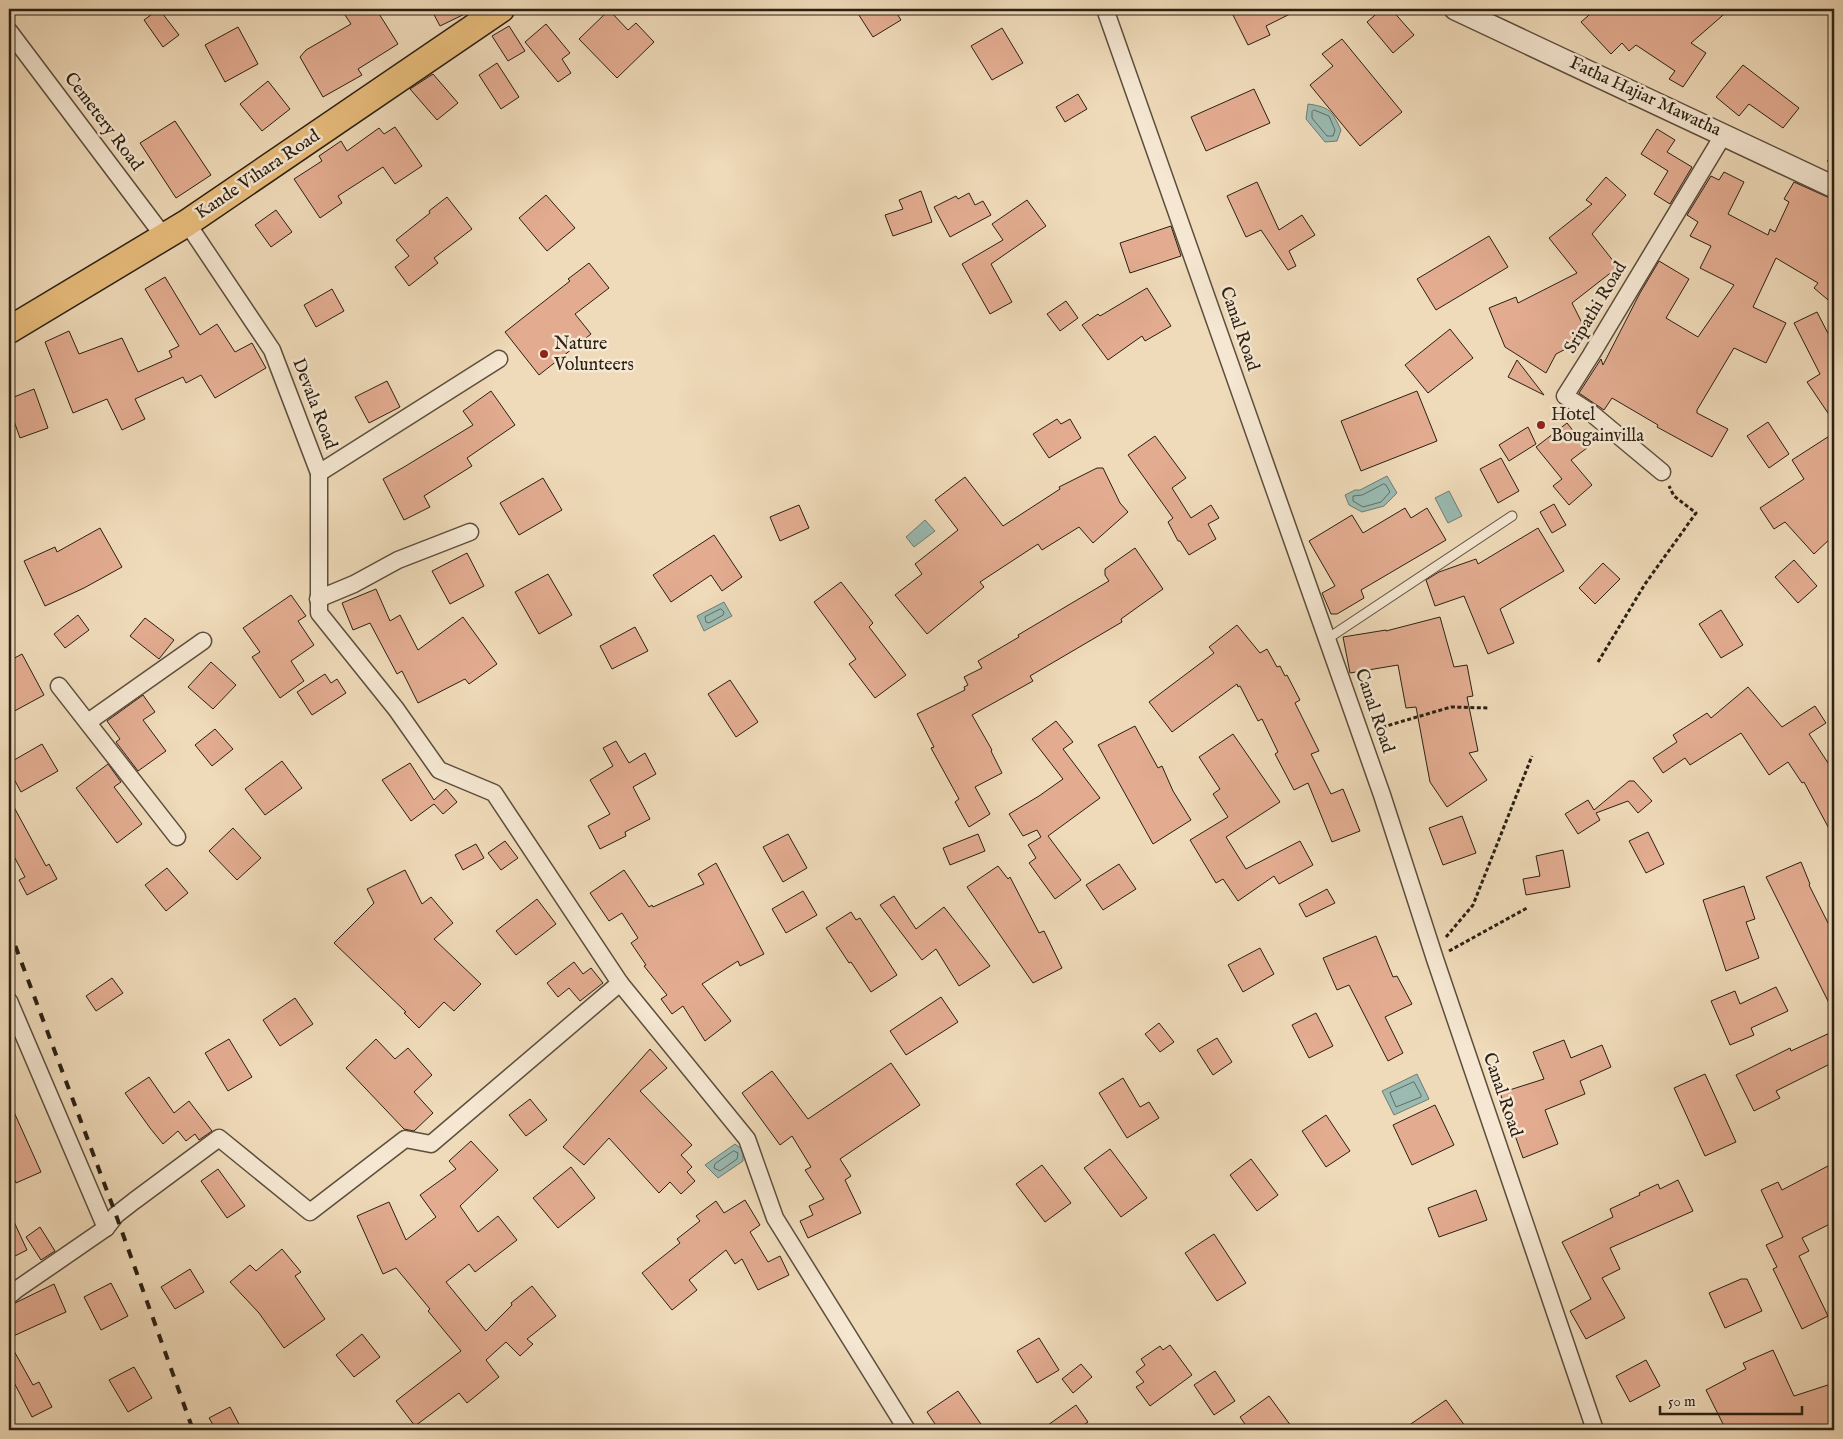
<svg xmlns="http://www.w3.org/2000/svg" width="1843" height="1439" font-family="'IM FELL English',serif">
<rect width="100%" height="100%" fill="#efdab9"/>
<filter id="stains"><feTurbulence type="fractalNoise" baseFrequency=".004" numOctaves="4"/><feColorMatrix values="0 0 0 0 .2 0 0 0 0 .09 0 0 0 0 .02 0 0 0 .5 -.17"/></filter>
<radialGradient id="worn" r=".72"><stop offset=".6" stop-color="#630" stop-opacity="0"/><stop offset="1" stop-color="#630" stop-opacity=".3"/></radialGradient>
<g fill="#9abab2" stroke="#6e7c72">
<path d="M1308 104C1330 107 1332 111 1341 130L1337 141 1325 142 1306 119Z"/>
<path d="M1387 476 1397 493 1384 506 1362 512 1349 505 1345 495 1355 490H1360Z"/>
<path d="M1449 491 1462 516 1448 523 1435 498Z"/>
<path d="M925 520 935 531 914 547 906 537Z"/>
<path d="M724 602 732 616 704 631 697 616Z"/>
<path d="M1417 1074 1429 1099 1394 1115 1382 1091Z"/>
<path d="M735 1144 743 1150V1161L718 1178 705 1165Z"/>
</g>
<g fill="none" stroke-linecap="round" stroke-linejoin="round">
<g stroke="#626d62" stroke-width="1">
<path d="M1314 110 1329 116 1335 130 1333 136H1327L1312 118V112Z"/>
<path d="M1384 484 1386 485 1390 492 1381 502 1363 507 1353 501V496L1362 495Z"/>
<path d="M721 609 724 612 723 615 709 623 706 622 705 617Z"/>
<path d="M1414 1082 1421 1095V1097L1396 1107 1390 1093Z"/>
<path d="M734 1151 738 1153 737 1159 720 1171 714 1168 715 1164Z"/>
</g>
</g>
<g fill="#e3ac91" stroke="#2b2013">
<path d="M159 9 179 35 163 47 144 20Z"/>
<path d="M341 9H376L398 44 358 69 362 75 323 97 300 57 306 50 351 24Z"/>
<path d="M431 9H475L440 26Z"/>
<path d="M855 9H894L901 20 873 37Z"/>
<path d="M1230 9H1300L1266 26 1270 35 1248 45Z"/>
<path d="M1382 9H1391L1414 35 1393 53 1367 22Z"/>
<path d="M1596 9H1730L1691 43 1706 53 1683 87 1669 79 1675 71 1636 45 1629 51 1622 43 1611 54 1581 22Z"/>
<path d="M609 10 628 30 636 23 654 42 617 78 579 39Z"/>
<path d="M546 24 570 53 562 59 571 73 558 82 525 42Z"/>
<path d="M509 26 525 51 508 61 492 36Z"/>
<path d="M238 27 258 64 225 82 205 45Z"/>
<path d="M1002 28 1023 63 992 80 971 46Z"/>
<path d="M1342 39 1402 112 1360 146 1310 85 1333 66 1322 54Z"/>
<path d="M497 63 519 97 501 109 479 75Z"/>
<path d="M1743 65 1799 108 1783 128 1749 104 1739 116 1716 97Z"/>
<path d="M433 74 458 103 437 120 410 89Z"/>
<path d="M268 81 290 109 262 131 240 104Z"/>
<path d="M1254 89 1270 123 1206 151 1191 117Z"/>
<path d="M1078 94 1087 109 1065 122 1056 107Z"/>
<path d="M175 121 211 175 176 198 140 143Z"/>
<path d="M395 127 422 166 395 184 383 167 338 196 342 203 320 218 294 179 322 161 319 156 341 141 347 151 379 128 384 134Z"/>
<path d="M1657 129 1675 140 1667 152 1692 167 1670 204 1654 194 1668 171 1641 154Z"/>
<path d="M1724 172 1744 182 1728 214 1768 235 1770 229 1775 232 1789 202 1784 199 1794 182 1834 200V305L1814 288 1818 283 1776 258 1753 307 1786 323 1766 363 1734 348 1697 410V413L1728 429 1712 457 1657 427 1658 425 1612 398 1604 410 1579 393 1601 359 1603 365 1640 293 1659 261 1689 279 1666 318 1698 337 1734 285 1700 268 1711 246 1690 236 1698 222 1687 215 1711 176 1719 180Z"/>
<path d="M1606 177 1626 195 1592 234 1618 267 1572 303 1589 337 1556 354 1546 373 1505 347 1489 308 1516 297 1518 303 1577 273 1549 238 1592 204 1586 200Z"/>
<path d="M1257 182 1279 230 1302 215 1315 235 1289 251 1296 266 1288 270 1261 230 1246 237 1227 196Z"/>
<path d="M921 191 932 222 893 236 885 215 903 209 899 200Z"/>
<path d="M969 193 975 205 983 201 991 215 950 237 934 207 956 196 958 199Z"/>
<path d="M546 195 575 228 547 251 519 218Z"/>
<path d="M447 197 472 229 434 258 438 263 409 286 395 267 409 256 396 240 430 213 429 211Z"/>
<path d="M1027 200 1046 226 991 264 1012 302 990 314 962 264 1003 240 992 224Z"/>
<path d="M276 210 292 232 271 247 255 225Z"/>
<path d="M1171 226 1181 256 1130 273 1120 243Z"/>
<path d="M1489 236 1508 267 1436 310 1417 279Z"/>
<path d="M589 263 609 288 575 314 591 334 539 375 505 332 570 281 568 279Z"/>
<path d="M165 277 200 335 217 324 235 352 252 343 266 368 215 398 201 375 186 383 183 377 135 399 145 419 122 430 107 399 73 413 45 342 69 331 79 354 122 338 138 372 172 357 169 351 179 346 145 289Z"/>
<path d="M1147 288 1171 326 1145 341 1142 336 1108 360 1082 325 1098 314 1100 316Z"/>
<path d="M332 289 344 311 316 327 304 305Z"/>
<path d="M1066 301 1078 318 1060 331 1047 314Z"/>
<path d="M1817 312 1834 345V422L1807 382 1820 374 1794 323Z"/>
<path d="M1450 329 1473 358 1428 393 1405 365Z"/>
<path d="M1517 360 1544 395 1508 377Z"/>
<path d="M387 381 400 407 369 423 355 397Z"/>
<path d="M34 389 48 428 20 438 9 407V399Z"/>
<path d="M491 391 515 425 467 458 472 466 424 496 430 507 404 520 383 479 404 467 473 425 463 411Z"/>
<path d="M1417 391 1437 441 1361 471 1341 421Z"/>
<path d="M1057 419 1061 424 1070 419 1081 438 1049 458 1033 434Z"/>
<path d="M1768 422 1789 454 1769 468 1747 436Z"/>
<path d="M1567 423 1587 448 1571 460 1592 485 1569 505 1553 486 1562 479 1536 447Z"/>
<path d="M1528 427 1536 444 1509 461 1499 445Z"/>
<path d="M1834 433V535L1814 554 1785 522 1774 529 1760 508 1804 479 1792 460Z"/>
<path d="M1155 436 1186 478 1172 488 1191 518 1211 505 1219 518 1208 524 1216 539 1189 555 1180 541H1178L1168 522 1173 518 1128 455Z"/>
<path d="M1501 458 1519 491 1498 503 1480 469Z"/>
<path d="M1097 468H1103L1120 503 1128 512 1093 543 1079 527 1042 550 1038 544 980 582 984 587 927 634 895 595 922 574 915 564 958 530 935 500 965 477 1003 526 1060 489 1059 487Z"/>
<path d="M543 478 562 510 519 535 500 503Z"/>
<path d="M1554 504 1566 525 1552 533 1540 512Z"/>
<path d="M799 505 809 528 780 541 770 517Z"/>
<path d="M1405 508 1411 518 1427 508 1446 540 1361 590 1364 598 1337 614H1331L1322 593 1335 586 1309 541 1352 515 1363 533Z"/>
<path d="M100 528 122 567 84 588 45 606 24 561 55 547 57 552Z"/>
<path d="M1538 528 1564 571 1500 609 1514 643 1488 654 1464 596 1435 606 1426 580 1439 572 1476 559 1478 564Z"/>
<path d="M714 535 742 577 722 591 711 575 671 602 653 575Z"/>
<path d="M1135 548 1163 589 1121 619 1122 622 1030 676 1033 681 972 715 992 750 991 751 1002 773 975 787 990 814 969 827 955 802 959 799 931 748 934 747 917 714 965 690 964 687 968 685 964 677 982 668 978 661 1019 637 1018 635 1109 581 1105 575V569Z"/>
<path d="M467 553 484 586 450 604 432 571Z"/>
<path d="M1794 560 1817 586 1798 603 1775 577Z"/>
<path d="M1603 563 1620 579 1595 604 1579 588Z"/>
<path d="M548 574 572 615 539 634 515 592Z"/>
<path d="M841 582 873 623 869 627 906 675 875 698 849 664 856 659 814 602Z"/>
<path d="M376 589 390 621 400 615 418 650 463 617 497 664 469 684 465 679 418 703 402 671 397 674 370 623 353 630 342 603Z"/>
<path d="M291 595 306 616 298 621 314 645 291 661 304 681 280 698 252 657 260 652 243 628Z"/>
<path d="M1721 610 1743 645 1721 658 1699 624Z"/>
<path d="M78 615 89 630 65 648 54 634Z"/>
<path d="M1440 617 1454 667 1467 665 1473 696 1467 697 1478 751 1469 753 1487 780 1447 807 1430 782 1416 707 1406 708 1398 665 1350 673 1343 637 1386 630V631Z"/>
<path d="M145 618 174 640 159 659 130 636Z"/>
<path d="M1237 625 1260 653 1267 649 1277 667 1280 666 1285 676 1287 675 1300 700 1295 703 1319 751 1311 754 1331 794 1343 789 1360 831 1332 842 1308 783 1294 790 1275 754 1278 752 1262 719 1258 721 1240 686 1238 687 1237 684 1172 732 1149 702 1214 653 1209 647Z"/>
<path d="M635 627 648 651 612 669 600 646Z"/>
<path d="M22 654 44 695 9 714V661Z"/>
<path d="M211 662 236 685 213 709 188 687Z"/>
<path d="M325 674 331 683 337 679 346 693 312 715 297 692Z"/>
<path d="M730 680 758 722 736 737 708 694Z"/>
<path d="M1748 687 1782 727 1815 706 1826 723 1809 734 1834 772V838L1804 782 1802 783 1788 762 1769 775 1741 733 1690 765 1685 758 1663 773 1653 758 1677 742 1673 735 1707 713 1711 718Z"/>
<path d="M143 695 155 712 143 720 166 751 138 771 116 742 120 739 107 721Z"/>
<path d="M1056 721 1073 742 1063 749 1100 798 1048 836 1081 880 1055 899 1029 863 1036 858 1028 845 1041 837 1037 830 1023 836 1009 814 1039 796 1063 779 1032 739Z"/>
<path d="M1135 726 1158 768 1162 766 1173 791 1191 820 1153 844 1098 745Z"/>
<path d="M215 729 233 749 212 766 195 745Z"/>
<path d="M1233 734 1280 802 1226 837 1246 869 1300 841 1313 865 1279 884 1274 876 1238 901 1223 879 1216 883 1190 840 1228 817 1213 794 1220 789 1199 757Z"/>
<path d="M616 741 629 763 645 753 656 774 633 787 650 819 625 832 626 836 600 849 588 826 610 814 590 780 613 766 603 748Z"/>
<path d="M42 744 58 771 21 792 9 770V763Z"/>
<path d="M282 761 302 788 265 815 245 789Z"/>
<path d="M410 763 434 800 446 789 457 802 443 814 434 804 411 821 382 780Z"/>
<path d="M108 764 121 782 114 787 142 824 117 843 76 788Z"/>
<path d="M1629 781H1634L1652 801 1638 813 1628 801 1596 813 1600 820 1578 834 1565 814 1588 800 1594 810Z"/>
<path d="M9 798 46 866 49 864 57 879 27 895 19 880 25 877 9 847Z"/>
<path d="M1462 816 1476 853 1443 865 1429 828Z"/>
<path d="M233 828 261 858 237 880 209 851Z"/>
<path d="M1648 832 1664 864 1646 873 1629 841Z"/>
<path d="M788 834 807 868 783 882 763 847Z"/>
<path d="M978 834 985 851 950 865 943 848Z"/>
<path d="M505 841 518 858 501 870 488 853Z"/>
<path d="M476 844 484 858 463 870 455 855Z"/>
<path d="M1563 850 1570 887 1526 895 1523 879 1540 876 1536 856Z"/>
<path d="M1801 862 1810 884 1809 885 1834 935V1013L1766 877Z"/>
<path d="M716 863 764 954 740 966 738 961 702 984 731 1021 705 1041 683 1006 672 1014 661 999 667 995 644 966 646 965 631 943 638 938 622 913 609 921 590 893 624 870 649 907 652 905 653 907 704 884 698 874Z"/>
<path d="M1119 864 1136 889 1103 910 1086 885Z"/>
<path d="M998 866 1008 879 1010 877 1039 933 1044 931 1062 968 1033 983 967 887Z"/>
<path d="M167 868 188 893 166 911 145 885Z"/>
<path d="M405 870 422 904 431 897 453 923 434 939 481 984 454 1011 444 1002 419 1028 404 1013 406 1012 334 943 374 903 367 889Z"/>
<path d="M1744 886 1755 919 1746 922 1759 958 1726 971 1703 900Z"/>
<path d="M1327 889 1335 903 1306 917 1299 904Z"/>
<path d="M803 891 817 915 786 933 772 909Z"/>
<path d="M894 896 916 929 944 907 990 966 959 986 936 949 922 960 880 905Z"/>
<path d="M537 899 556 924 516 955 496 931Z"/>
<path d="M851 912 856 920 860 918 897 975 871 992 851 962 849 963 826 928Z"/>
<path d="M1376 936 1393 977 1397 976 1412 1004 1385 1017 1403 1053 1388 1061 1349 985 1337 990 1323 958Z"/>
<path d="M1260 948 1274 974 1243 992 1228 965Z"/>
<path d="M574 962 583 974 591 968 603 983 580 1001 569 988 558 997 547 983Z"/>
<path d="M112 978 123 993 96 1011 86 996Z"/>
<path d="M1776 987 1788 1011 1751 1028 1754 1035 1730 1045 1711 1001 1735 991 1740 1004Z"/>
<path d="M941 997 958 1022 906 1055 890 1031Z"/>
<path d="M295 998 313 1024 280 1046 263 1020Z"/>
<path d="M1316 1013 1333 1046 1309 1058 1292 1025Z"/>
<path d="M1159 1023 1174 1042 1160 1052 1145 1034Z"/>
<path d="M1834 1031V1062L1776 1091 1780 1098 1754 1111 1736 1075 1790 1048 1791 1051Z"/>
<path d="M1217 1038 1232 1062 1213 1075 1197 1050Z"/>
<path d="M229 1039 252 1077 228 1091 205 1053Z"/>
<path d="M376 1039 395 1059 408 1048 432 1075 414 1092 433 1113 414 1131 404 1129 346 1068Z"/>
<path d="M1564 1040 1571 1058 1602 1045 1611 1067 1580 1081 1585 1094 1545 1110 1558 1144 1523 1158 1500 1093 1544 1079 1533 1052Z"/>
<path d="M650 1049 667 1068 640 1091 692 1145 681 1155 692 1167 687 1172 695 1181 681 1194 670 1182 659 1193 609 1138 584 1165 563 1147Z"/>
<path d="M891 1063 920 1105 840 1159 851 1176 845 1180 861 1213 808 1238 800 1221 813 1215 809 1206 824 1199 805 1170 811 1167 792 1136 780 1145 742 1093 772 1071 808 1119Z"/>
<path d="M1705 1074 1736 1142 1705 1156 1674 1088Z"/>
<path d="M149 1077 174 1113 189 1101 212 1131 199 1140 195 1134 186 1141 178 1131 163 1144 150 1128 125 1093Z"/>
<path d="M1123 1078 1140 1107 1149 1102 1159 1118 1127 1138 1099 1093Z"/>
<path d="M530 1099 547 1120 526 1136 509 1115Z"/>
<path d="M9 1101 41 1172 16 1183 9 1167Z"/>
<path d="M1435 1105 1454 1145 1412 1165 1393 1125Z"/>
<path d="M1326 1115 1350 1151 1326 1167 1302 1131Z"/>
<path d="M471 1141 498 1170 460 1206 478 1232 498 1216 517 1240 475 1272 469 1264 446 1282 486 1331 512 1305 511 1303 532 1286 556 1316 527 1339 533 1344 520 1356 506 1342 486 1360 499 1377 467 1403 459 1393 415 1426 396 1401 461 1351 428 1311 430 1309 396 1268 383 1274 357 1216 389 1202 406 1240 436 1217 420 1195 456 1169 449 1161Z"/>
<path d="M1110 1149 1147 1198 1121 1217 1084 1168Z"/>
<path d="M1251 1159 1278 1195 1257 1211 1230 1175Z"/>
<path d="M1042 1165 1071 1203 1045 1222 1016 1184Z"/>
<path d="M1828 1166 1830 1170 1834 1167V1222L1802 1238 1809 1251 1799 1256 1828 1316 1802 1329 1773 1269 1777 1267 1766 1245 1783 1237 1761 1190 1778 1182 1782 1190Z"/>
<path d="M571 1167 595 1198 558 1228 533 1198Z"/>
<path d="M218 1169 245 1206 227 1218 201 1181Z"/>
<path d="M1678 1180 1693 1211 1610 1248 1620 1269 1602 1278 1625 1318 1586 1339 1570 1311 1591 1299 1562 1242 1613 1217 1610 1209 1640 1195 1639 1193 1658 1184 1660 1189Z"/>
<path d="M1476 1190 1487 1220 1439 1237 1428 1208Z"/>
<path d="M745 1200 760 1225 750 1232 768 1262 780 1256 789 1275 758 1290 742 1259 735 1264 726 1250 689 1280 697 1290 672 1310 642 1273 680 1243 677 1239 700 1221 696 1216 716 1201 724 1213Z"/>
<path d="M9 1211 27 1250 9 1259Z"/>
<path d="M40 1227 55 1251 41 1260 26 1237Z"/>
<path d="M1214 1234 1246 1283 1217 1301 1185 1253Z"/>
<path d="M282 1249 301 1272 295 1276 325 1319 284 1348 259 1313 230 1282 250 1265 256 1271Z"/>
<path d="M190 1269 204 1292 175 1309 161 1287Z"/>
<path d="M1741 1279H1747L1762 1311 1725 1328 1709 1293Z"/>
<path d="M111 1283 128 1316 101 1330 84 1297Z"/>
<path d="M54 1284 66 1312 9 1338V1306Z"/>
<path d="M362 1334 380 1357 354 1377 336 1355Z"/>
<path d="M1039 1338 1059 1370 1037 1383 1017 1351Z"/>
<path d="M9 1342 33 1385 39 1382 52 1407 32 1417 9 1373Z"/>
<path d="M1170 1345 1192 1375 1150 1406 1136 1387 1144 1382 1136 1372 1145 1365 1141 1359 1160 1346 1163 1350Z"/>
<path d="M1773 1350 1794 1396 1834 1383V1430H1726L1706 1390 1746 1369 1743 1363Z"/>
<path d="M1646 1360 1660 1386 1630 1402 1616 1376Z"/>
<path d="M1081 1364 1092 1377 1073 1393 1062 1379Z"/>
<path d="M134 1367 152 1398 128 1412 109 1380Z"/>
<path d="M1215 1371 1235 1401 1214 1415 1194 1385Z"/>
<path d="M958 1391 985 1430H939L927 1412Z"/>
<path d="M1269 1396 1294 1430H1249L1240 1417Z"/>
<path d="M1446 1400 1468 1430H1402Z"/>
<path d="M1076 1405 1088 1422 1076 1430H1041Z"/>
<path d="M230 1407 242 1430H216L209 1418Z"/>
</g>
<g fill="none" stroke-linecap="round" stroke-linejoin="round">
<g stroke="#5c4e3c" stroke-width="11">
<path id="service" d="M1327 639 1512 516"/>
</g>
<g stroke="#5c4e3c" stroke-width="19">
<g id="minor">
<path d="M1105 9 1382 795 1435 959 1595 1430"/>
<path d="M9 31 165 238"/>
<path d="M187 223 272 350 319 473 499 359"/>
<path d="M1662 472 1590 412 1565 396 1591 355 1724 134"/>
<path d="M319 473V613L396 709 439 770 494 793 620 983 747 1139 775 1218 907 1430"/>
<path d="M318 599 354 584 398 560 470 532"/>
<path d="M59 686 177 837"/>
<path d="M88 722 203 641"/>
<path d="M9 1001 106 1228"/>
<path d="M9 1296 16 1290 106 1228 116 1215 134 1201 219 1138 310 1212 405 1139 431 1144 620 983"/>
</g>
</g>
<g stroke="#5c4e3c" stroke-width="24">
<path id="tertiary" d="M1455 9 1834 187"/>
</g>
<g stroke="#2b2013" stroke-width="29">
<path id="primary" d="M9 330 187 223 501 9"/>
</g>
<g stroke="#2b2013" stroke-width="3" stroke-dasharray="4 2.5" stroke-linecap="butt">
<path d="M1828 162 1834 155"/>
<path d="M1598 662 1645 584 1696 513 1674 496 1669 486"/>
<path d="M1376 729 1451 707 1488 708"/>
<path d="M1446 937 1473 905 1532 756"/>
<path d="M1449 951 1527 908"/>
</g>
<use href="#service" stroke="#f5e7d2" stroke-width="9"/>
<use href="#minor" stroke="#f5e7d2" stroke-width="16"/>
<use href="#tertiary" stroke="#f5e7d2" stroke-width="21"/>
<use href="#primary" stroke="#e8bd7c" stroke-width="26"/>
<path stroke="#2b2013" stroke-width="4" stroke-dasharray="9 9" stroke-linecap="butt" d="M9 929 116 1215 193 1430"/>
</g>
<g fill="#8f2418" stroke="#f5e7d2" stroke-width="2">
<circle cx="544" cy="354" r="5"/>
<circle cx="1541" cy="425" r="5"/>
</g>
<g text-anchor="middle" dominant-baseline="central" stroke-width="5" stroke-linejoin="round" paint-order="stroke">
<g font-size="18" fill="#2b2013" stroke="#f5e7d2">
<text transform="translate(1645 97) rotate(25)">Fatha Hajiar Mawatha</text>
<text transform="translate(103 122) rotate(53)">Cemetery Road</text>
<text transform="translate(258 175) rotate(-34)">Kande Vihara Road</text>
<text transform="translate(1596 308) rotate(-59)">Sripathi Road</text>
<text transform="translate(1239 329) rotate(71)">Canal Road</text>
<text transform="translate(314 404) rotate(69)">Devala Road</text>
<text transform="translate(1374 711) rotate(71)">Canal Road</text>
<text transform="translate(1502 1095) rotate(71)">Canal Road</text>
</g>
<g font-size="18" fill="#2b2013" stroke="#f5e7d2" text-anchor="start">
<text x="554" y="344">Nature<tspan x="554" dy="21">Volunteers</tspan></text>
<text x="1551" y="415">Hotel<tspan x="1551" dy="21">Bougainvilla</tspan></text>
</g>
</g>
<rect width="1843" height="1439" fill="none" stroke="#efdab9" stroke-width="30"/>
<rect x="10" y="10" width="1823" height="1419" fill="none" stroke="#2b2013" stroke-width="2.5"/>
<rect x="15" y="15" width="1813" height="1409" fill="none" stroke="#2b2013"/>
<path d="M1660 1406v8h142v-8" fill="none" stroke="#2b2013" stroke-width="2.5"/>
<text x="1668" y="1406" font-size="15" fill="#2b2013" stroke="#f5e7d2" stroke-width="4" paint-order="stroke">50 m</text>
<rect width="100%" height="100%" filter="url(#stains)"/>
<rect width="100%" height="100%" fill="url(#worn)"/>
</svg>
